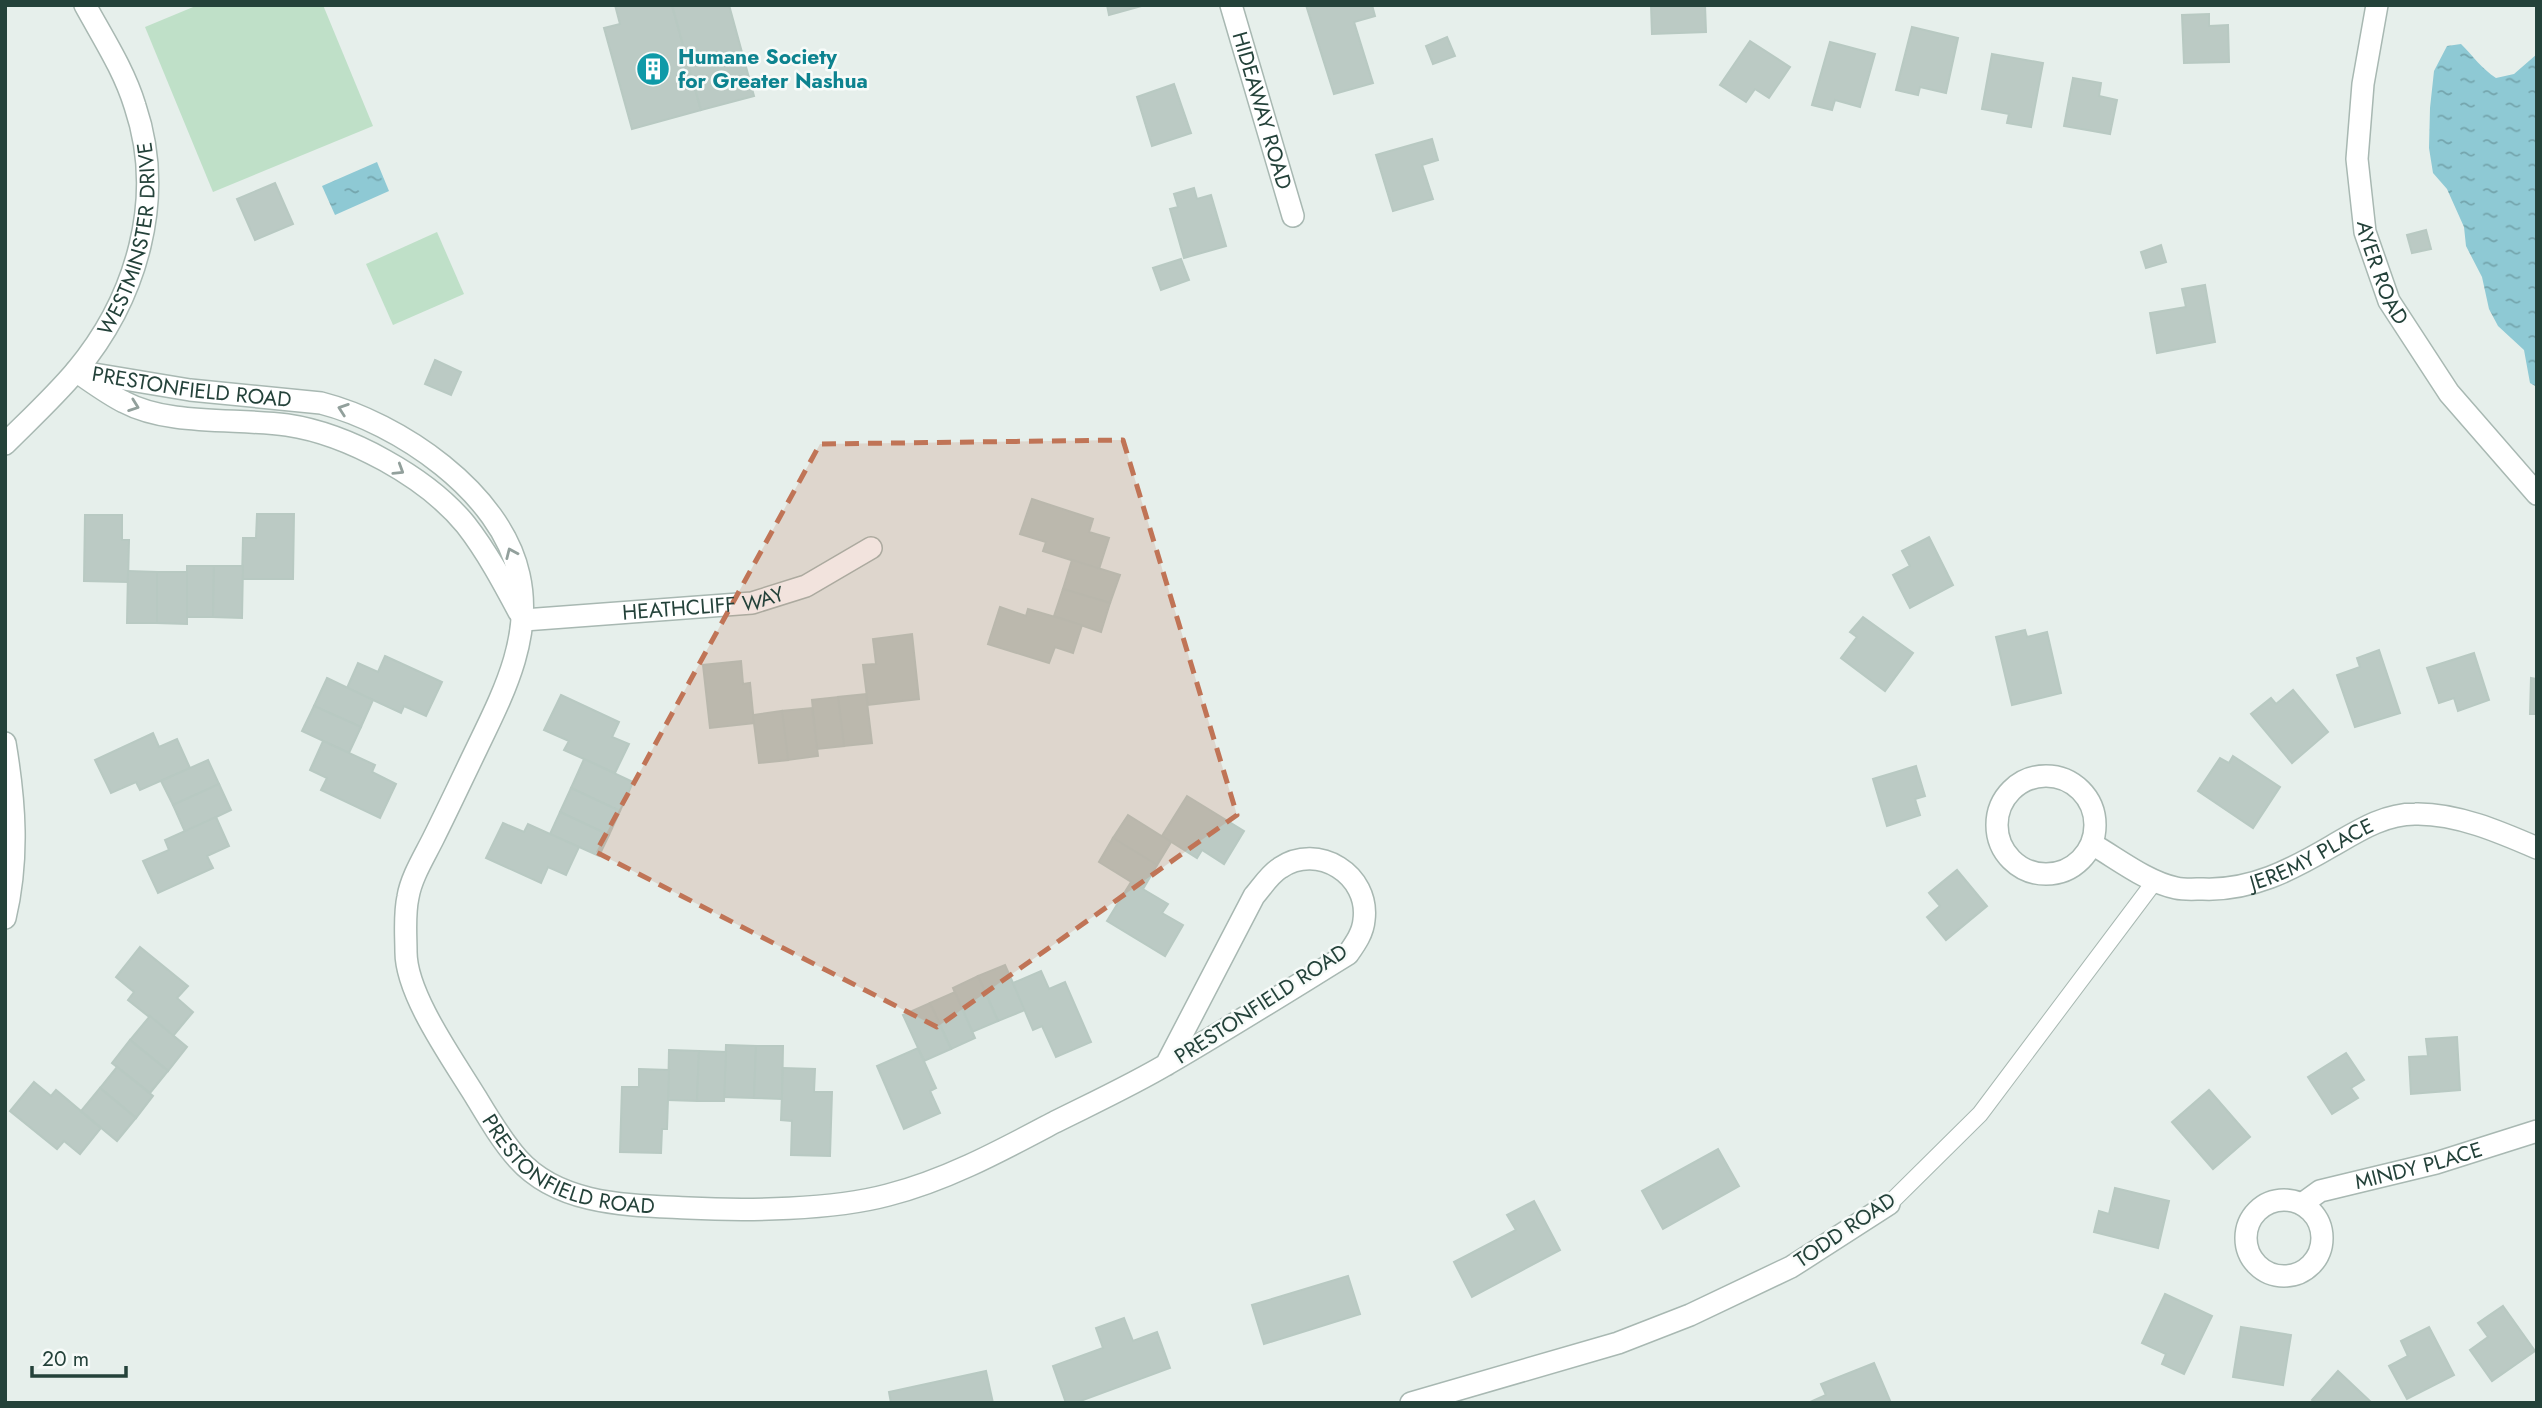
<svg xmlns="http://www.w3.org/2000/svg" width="2542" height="1408" font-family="Jost,sans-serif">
<defs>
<pattern id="water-ripples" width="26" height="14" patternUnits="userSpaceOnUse" patternTransform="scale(1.75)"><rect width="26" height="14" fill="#8ec9d4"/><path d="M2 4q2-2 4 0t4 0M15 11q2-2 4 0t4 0" fill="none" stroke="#74a5ad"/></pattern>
</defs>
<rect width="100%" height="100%" fill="#e6efeb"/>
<g fill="#bfe0c8">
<path d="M198 5H323L373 126 213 192 145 27Z"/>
<path d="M437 232 464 294 393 325 366 264Z"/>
</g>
<g fill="url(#water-ripples)">
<path d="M2461 44C2473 56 2482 69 2496 78L2514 74 2537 54V387L2530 383 2524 350 2498 326 2489 309 2482 277 2466 246 2464 227 2447 189 2433 173 2429 148 2430 108 2434 71 2447 46Z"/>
<path d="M377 162 389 191 335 215 322 186Z"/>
</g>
<g fill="#bbcac4" stroke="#b8c9c2" stroke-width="2">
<path d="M615 5H672L701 110 632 129 604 28 620 24Z"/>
<path d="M672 5H729L754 96 701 110Z"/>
<path d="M1107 5H1145L1109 15Z"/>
<path d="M1306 5H1372L1375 16 1354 22 1373 83 1334 94Z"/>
<path d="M1651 5H1705L1706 32 1652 34Z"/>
<path d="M2209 14V26L2228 25 2229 62 2184 63 2182 15Z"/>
<path d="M1912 27 1958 38 1946 93 1920 87 1918 95 1896 90Z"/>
<path d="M1447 37 1455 56 1433 64 1426 46Z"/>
<path d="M1750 41 1790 67 1769 98 1755 89 1746 102 1720 85Z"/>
<path d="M1830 42 1875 54 1860 107 1835 100 1832 110 1812 105Z"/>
<path d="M1992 54 2043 63 2031 127 2007 123 2009 114 1982 109Z"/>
<path d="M2073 78 2101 83 2099 96 2117 100 2110 134 2064 126Z"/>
<path d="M1174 84 1191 133 1152 146 1137 97Z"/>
<path d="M1432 139 1438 160 1422 165 1433 199 1393 211 1376 155Z"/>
<path d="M275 183 293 224 255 240 237 199Z"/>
<path d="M1194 188 1197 199 1211 195 1226 246 1184 258 1170 209 1178 207 1174 194Z"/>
<path d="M2426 230 2431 249 2412 253 2407 235Z"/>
<path d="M2161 245 2166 262 2146 268 2141 252Z"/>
<path d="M1181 259 1189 280 1161 290 1153 268Z"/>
<path d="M2205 285 2215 342 2157 353 2150 313 2186 307 2182 289Z"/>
<path d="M435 360 461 372 451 395 425 384Z"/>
<path d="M1032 499 1093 519 1089 532 1109 538 1099 569 1043 551 1046 542 1020 534Z"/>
<path d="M257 514H294L293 579H242L243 538H256Z"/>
<path d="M85 515H122V540H129L128 582 84 581Z"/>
<path d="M1929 537 1953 585 1910 608 1893 575 1910 566 1902 551Z"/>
<path d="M1072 560 1120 575 1110 603 1063 589Z"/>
<path d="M187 566H214L213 617H187Z"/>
<path d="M214 566H243L242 618 213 617Z"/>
<path d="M128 571 157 572V623H127Z"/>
<path d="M157 572H187V624L157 623Z"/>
<path d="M1063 589 1110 603 1101 632 1054 616Z"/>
<path d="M1000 607 1026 616 1028 609 1082 625 1073 653 1055 647 1049 663 988 644Z"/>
<path d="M1863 617 1913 653 1885 691 1841 658 1857 637 1850 632Z"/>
<path d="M2025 630 2027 637 2047 632 2061 693 2012 705 1996 637Z"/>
<path d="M912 634 919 699 868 705 863 665 876 664 873 639Z"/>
<path d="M2379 650 2400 713 2355 727 2337 675 2360 667 2357 658Z"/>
<path d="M2474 653 2489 700 2458 711 2454 698 2439 703 2427 668Z"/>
<path d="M385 656 442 682 426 716 404 706 401 713 347 688 358 663 378 672Z"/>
<path d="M741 661 743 684 750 683 754 723 710 728 703 665Z"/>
<path d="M327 678 373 700 361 727 314 706Z"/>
<path d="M2531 678 2537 679V714H2530Z"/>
<path d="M2293 690 2328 732 2292 763 2251 714 2271 698 2276 704Z"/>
<path d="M866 694 872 743 844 746 838 697Z"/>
<path d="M561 695 619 722 612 737 629 744 615 773 564 750 569 741 544 730Z"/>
<path d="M838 697 844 746 817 749 812 700Z"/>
<path d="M314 706 361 727 349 753 302 731Z"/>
<path d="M812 708 818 756 788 760 782 711Z"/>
<path d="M782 711 788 760 759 763 753 715Z"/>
<path d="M153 733 159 747 177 739 190 768 140 790 136 782 111 793 95 760Z"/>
<path d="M323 741 375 765 372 772 396 784 380 818 321 790 327 778 310 770Z"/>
<path d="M2233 756 2280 787 2253 828 2198 791 2220 758 2229 763Z"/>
<path d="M584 759 633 782 620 811 571 788Z"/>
<path d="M208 760 219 784 173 805 161 781Z"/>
<path d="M1916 766 1925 796 1915 799 1920 815 1887 826 1873 779Z"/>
<path d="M219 784 231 810 185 832 173 805Z"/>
<path d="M571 788 620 811 609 835 560 812Z"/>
<path d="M1187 796 1244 831 1224 864 1202 850 1197 858 1162 836Z"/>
<path d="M560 812 609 835 599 856 550 834Z"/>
<path d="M1128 815 1171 842 1157 865 1113 838Z"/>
<path d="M216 817 229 846 207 856 213 868 158 893 143 861 169 850 165 840Z"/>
<path d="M503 823 524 832 528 824 579 847 566 875 548 867 541 883 486 858Z"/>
<path d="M1113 838 1157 865 1143 889 1099 862Z"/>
<path d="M1957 870 1987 906 1946 940 1927 917 1940 906 1929 893Z"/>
<path d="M1131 882 1168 904 1162 913 1183 925 1165 956 1107 921Z"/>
<path d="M140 947 188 986 177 998 193 1012 173 1036 128 1000 134 992 116 977Z"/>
<path d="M1005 965 1025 1010 998 1021 978 976Z"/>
<path d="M1041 971 1049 989 1065 982 1091 1042 1056 1057 1042 1026 1033 1030 1013 983Z"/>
<path d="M978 976 998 1021 972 1032 953 988Z"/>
<path d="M955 992 975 1038 951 1049 930 1003Z"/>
<path d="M930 1003 951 1049 924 1061 903 1015Z"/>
<path d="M150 1016 187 1047 168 1071 130 1040Z"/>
<path d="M2457 1037 2460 1090 2411 1094 2409 1057 2428 1056 2426 1039Z"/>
<path d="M130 1040 168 1071 150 1093 112 1063Z"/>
<path d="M726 1045 756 1046 754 1098 724 1097Z"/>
<path d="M756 1046H783L782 1099 754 1098Z"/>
<path d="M918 1048 936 1088 930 1091 940 1113 904 1129 877 1066Z"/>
<path d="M669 1050 699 1051 697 1101 668 1100Z"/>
<path d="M699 1051 726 1052 724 1101H697Z"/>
<path d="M2346 1053 2364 1080 2351 1088 2358 1098 2332 1114 2308 1077Z"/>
<path d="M117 1067 153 1096 136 1118 100 1088Z"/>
<path d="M783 1068 815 1069 814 1092H832L830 1156 791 1155 792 1121 781 1120Z"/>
<path d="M639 1069 669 1070 667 1129H662L661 1153 620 1152 622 1087H639Z"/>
<path d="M34 1082 51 1096 56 1090 101 1128 80 1154 64 1141 57 1149 10 1111Z"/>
<path d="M100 1088 136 1118 117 1141 81 1111Z"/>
<path d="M2209 1090 2250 1137 2213 1169 2172 1122Z"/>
<path d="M1718 1149 1739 1186 1663 1229 1642 1191Z"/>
<path d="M2115 1188 2169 1201 2158 1248 2094 1232 2099 1211 2109 1214Z"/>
<path d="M1534 1201 1560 1250 1472 1297 1454 1262 1516 1230 1507 1215Z"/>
<path d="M1348 1276 1360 1314 1264 1344 1252 1305Z"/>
<path d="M2165 1294 2212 1316 2184 1374 2162 1364 2166 1354 2142 1343Z"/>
<path d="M2503 1306 2535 1351 2492 1381 2470 1350 2488 1337 2478 1323Z"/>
<path d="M1124 1318 1133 1341 1157 1332 1170 1368 1075 1403H1066L1053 1366 1103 1348 1096 1328Z"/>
<path d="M2241 1327 2291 1335 2283 1385 2233 1377Z"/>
<path d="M2429 1327 2454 1375 2407 1399 2389 1366 2408 1356 2401 1341Z"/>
<path d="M1874 1363 1891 1403H1808L1826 1395 1821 1384Z"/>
<path d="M986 1371 993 1403H891L889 1392Z"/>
<path d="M2338 1371 2372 1403H2315L2312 1400Z"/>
</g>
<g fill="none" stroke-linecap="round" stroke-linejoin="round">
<g stroke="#a8b8b2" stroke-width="18">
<path id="lane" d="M1889 1204 1980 1114 2155 881"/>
</g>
<g stroke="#a8b8b2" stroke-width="24">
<g id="street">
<path id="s1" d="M1231 5 1293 216"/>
<path id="s2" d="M2377 5 2363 84 2357 159 2365 232 2389 301 2449 393 2537 494"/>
<path id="s3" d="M76 371 190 390 321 403C399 423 501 492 519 575 533 637 503 694 477 748 462 779 448 809 433 839 424 857 411 878 408 897 404 915 406 935 406 952 406 995 454 1061 477 1099 489 1119 502 1141 518 1159 560 1206 630 1205 688 1208 747 1211 832 1210 888 1195 947 1180 1002 1150 1055 1122 1093 1103 1132 1085 1169 1063 1229 1028 1288 991 1348 954 1355 944 1363 933 1364 920 1370 875 1318 842 1280 868 1269 875 1262 887 1254 896L1166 1065"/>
<path d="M83 376C96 385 110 395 124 402 169 426 236 418 287 425 348 434 427 477 466 525 487 552 503 582 519 612"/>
<path id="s4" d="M5 444C29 420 54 397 76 371 137 298 166 198 135 106 124 70 103 38 85 5"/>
<path id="s5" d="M524 620 752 603 806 586 871 548"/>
<path d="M5 743C15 802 19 859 5 918"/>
<circle cx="2046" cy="825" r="49"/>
<path id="s6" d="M2092 844C2118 859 2147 882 2176 888 2185 890 2195 889 2203 889 2251 891 2291 870 2332 846 2358 831 2384 814 2415 814 2456 813 2500 832 2537 848"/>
<circle cx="2284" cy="1238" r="38"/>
<path id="s7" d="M2302 1204 2320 1191 2436 1163 2537 1131"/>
<path d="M1411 1403 1618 1343 1690 1315 1791 1267 1889 1204"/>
</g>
</g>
<use href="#lane" stroke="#fff" stroke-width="16"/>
<use href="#street" stroke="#fff" stroke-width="21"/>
</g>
<defs><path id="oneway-chevron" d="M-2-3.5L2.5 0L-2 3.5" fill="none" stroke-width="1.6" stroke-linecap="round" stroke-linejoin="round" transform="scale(1.75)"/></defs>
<g stroke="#92a09c">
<use href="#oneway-chevron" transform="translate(134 406) rotate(20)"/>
<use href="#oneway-chevron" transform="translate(343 409) rotate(-161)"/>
<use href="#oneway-chevron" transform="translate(399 470) rotate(32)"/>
<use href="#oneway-chevron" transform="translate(511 553) rotate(-114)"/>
</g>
<path fill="#c07456" fill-opacity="0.2" stroke="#c07456" stroke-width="5" stroke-dasharray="14 9" stroke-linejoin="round" d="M1123 440 1237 815 937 1027 596 852 820 444Z"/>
<defs>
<g id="building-disc" transform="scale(1.75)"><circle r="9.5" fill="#0f9aa8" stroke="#f7fbf9"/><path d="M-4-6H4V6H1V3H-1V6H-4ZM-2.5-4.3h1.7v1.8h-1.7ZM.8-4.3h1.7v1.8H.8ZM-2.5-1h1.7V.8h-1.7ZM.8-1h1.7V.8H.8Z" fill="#fff"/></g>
</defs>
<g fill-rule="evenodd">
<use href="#building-disc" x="653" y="69"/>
</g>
<g text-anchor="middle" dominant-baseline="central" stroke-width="5" stroke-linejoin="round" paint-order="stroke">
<g font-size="21" font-weight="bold" fill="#0d838f" stroke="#f7fbf9" text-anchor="start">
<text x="678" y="57">Humane Society<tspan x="678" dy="24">for Greater Nashua</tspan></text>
</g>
<g font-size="21" fill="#24423a" stroke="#f7fbf9">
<text stroke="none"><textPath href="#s1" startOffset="110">HIDEAWAY ROAD</textPath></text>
<text stroke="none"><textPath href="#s4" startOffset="248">WESTMINSTER DRIVE</textPath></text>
<text stroke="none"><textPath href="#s2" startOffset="273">AYER ROAD</textPath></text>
<text stroke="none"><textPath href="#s3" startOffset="117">PRESTONFIELD ROAD</textPath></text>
<text stroke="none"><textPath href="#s5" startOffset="180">HEATHCLIFF WAY</textPath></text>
<text stroke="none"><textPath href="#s6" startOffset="238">JEREMY PLACE</textPath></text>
<text transform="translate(1261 1004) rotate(-33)">PRESTONFIELD ROAD</text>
<text stroke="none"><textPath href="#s3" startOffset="1208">PRESTONFIELD ROAD</textPath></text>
<text stroke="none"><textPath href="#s7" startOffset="124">MINDY PLACE</textPath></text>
<text transform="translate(1845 1230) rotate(-34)">TODD ROAD</text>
</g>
</g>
<rect width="2542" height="1408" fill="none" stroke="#24423a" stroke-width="14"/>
<path d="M32 1366v10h94v-10" fill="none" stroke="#24423a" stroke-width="3.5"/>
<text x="42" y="1366" font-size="21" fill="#24423a" stroke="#f7fbf9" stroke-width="5" paint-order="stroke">20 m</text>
</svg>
